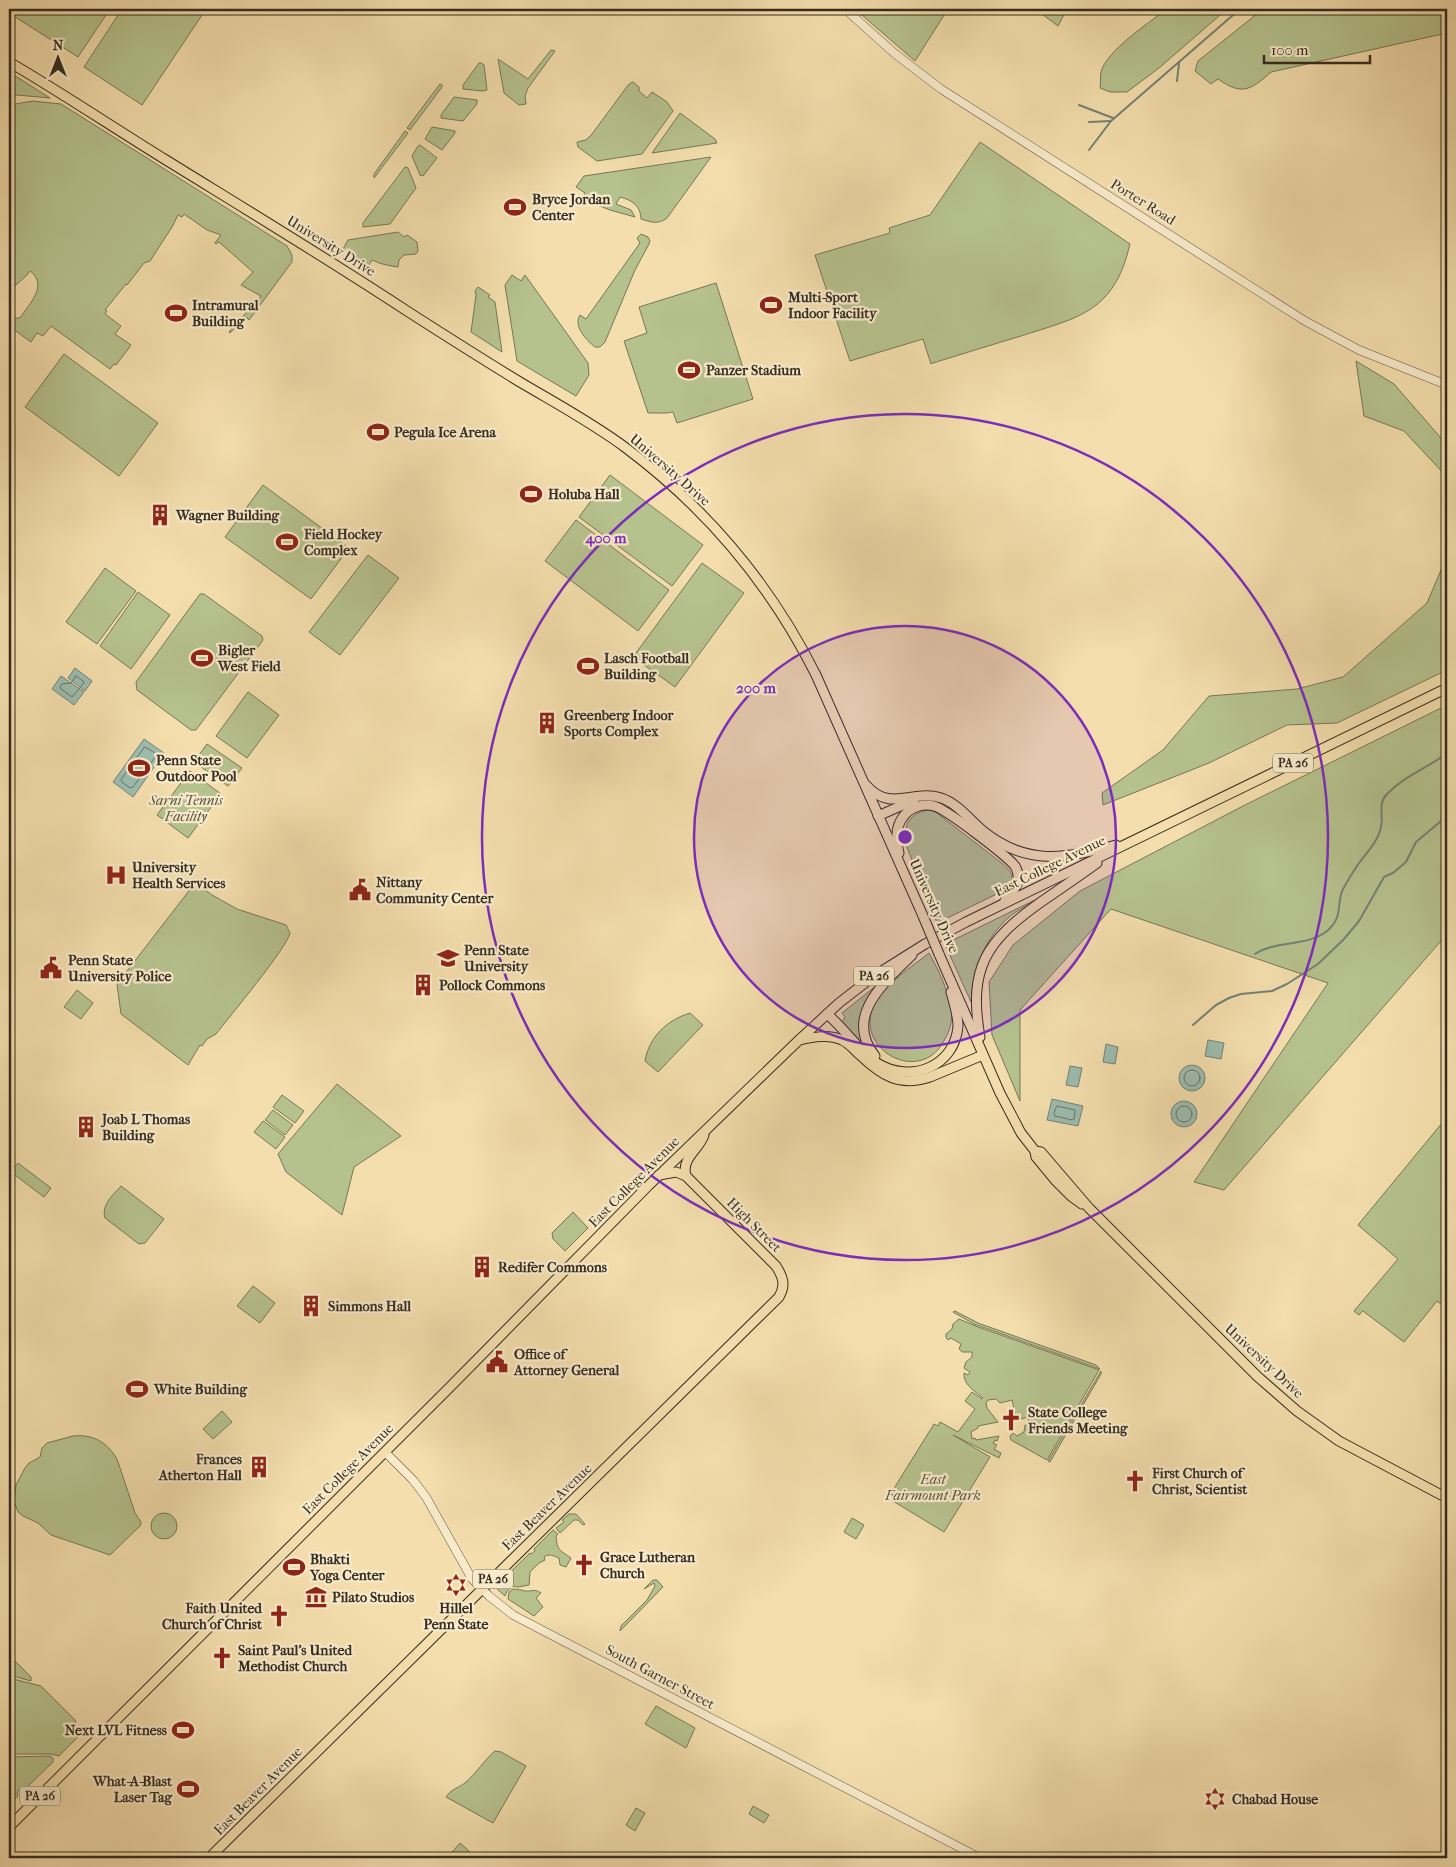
<svg xmlns="http://www.w3.org/2000/svg" width="1456" height="1867" font-family="'IM FELL French Canon',serif">
<rect width="100%" height="100%" fill="#f4dead"/>
<filter id="stains"><feTurbulence type="fractalNoise" baseFrequency=".004" numOctaves="4"/><feColorMatrix values="0 0 0 0 .2 0 0 0 0 .09 0 0 0 0 .02 0 0 0 .5 -.17"/></filter>
<radialGradient id="worn" r=".72"><stop offset=".6" stop-color="#630" stop-opacity="0"/><stop offset="1" stop-color="#630" stop-opacity=".3"/></radialGradient>
<g fill="#b6c28e" stroke="#767758">
<path d="M9 9H110L78 57 9 13Z"/>
<path d="M122 9H206L142 105 84 67Z"/>
<path d="M855 9H948L915 61Z"/>
<path d="M1035 9H1067L1058 26Z"/>
<path d="M1167 9H1227L1159 68 1127 92H1110L1100 88C1101 83 1100 77 1101 72 1106 51 1150 22 1167 9Z"/>
<path d="M1263 9H1447V33L1271 72C1251 90 1242 96 1218 79L1211 84 1195 71 1198 61Z"/>
<path d="M551 50 555 51 528 88 525 96 526 104 519 105 504 93 498 59 528 79Z"/>
<path d="M479 63H481L484 65 487 90 483 91 463 89V85Z"/>
<path d="M9 72 50 98 17 95 9 97Z"/>
<path d="M633 82 639 87V91L647 98 652 92 667 102 673 111 642 154 597 161 578 147 577 142 586 140 592 134 629 84Z"/>
<path d="M440 84 442 85V87L410 130 407 128Z"/>
<path d="M454 97 477 100V104L463 121 441 118V115Z"/>
<path d="M33 101 61 104 287 246 292 255V262L249 320 246 317 230 333 229 332 261 296 241 285 253 272 219 242 216 244 215 243 221 235 207 230 184 214 182 217 178 215 172 227 150 261 144 263 127 285 126 284 105 310 107 311 105 314 121 326 115 334 131 345 116 365 114 364 110 369 51 326 43 336 37 333 31 342 9 326 13 318H20C29 304 49 285 30 271L27 275 9 291V105Z"/>
<path d="M680 113 715 139 717 143 652 153Z"/>
<path d="M432 127 455 131V133L442 150 425 139Z"/>
<path d="M405 131 408 133 374 178V174Z"/>
<path d="M980 142 1130 244C1114 312 1080 317 1021 336 991 345 962 354 933 363L931 364 923 339 850 361 815 255 890 233 889 228 930 215Z"/>
<path d="M420 145 437 158 423 176 420 175 412 156 418 146Z"/>
<path d="M711 157 667 218C658 225 651 222 641 219 641 206 632 200 620 197L616 204 631 210 635 217 610 210 582 199 585 193 576 187 584 176Z"/>
<path d="M405 167 408 168 416 188 390 224 363 227V223Z"/>
<path d="M398 232 404 237 407 235 417 242 418 251 416 254 404 255 399 260 398 267C390 266 380 264 372 260L369 265 343 249 348 240Z"/>
<path d="M641 234 648 237 650 241 649 244 635 270 605 342 600 347H595C586 340 573 326 580 315L586 319 640 243 637 238Z"/>
<path d="M512 275 521 281 525 275 588 363 589 375 576 396 517 361 505 285Z"/>
<path d="M716 283 753 399 677 423 673 412 667 413H648L624 341 647 333 639 307Z"/>
<path d="M478 287 490 295 488 297 495 302 502 352 471 332 476 295 475 291Z"/>
<path d="M64 354 158 423 119 476 25 407Z"/>
<path d="M1356 361 1394 384 1440 437 1447 446V477L1404 431 1364 416Z"/>
<path d="M610 475 703 545 672 586 579 517Z"/>
<path d="M263 485 349 548 311 599 225 537Z"/>
<path d="M576 520 669 590 638 631 545 561Z"/>
<path d="M368 555 399 578 340 655 309 632Z"/>
<path d="M1447 556V670L1337 723 1287 725 1209 763 1103 805 1102 793 1163 750 1209 696 1297 689 1343 677 1427 603Z"/>
<path d="M702 563 744 593 675 687 633 657Z"/>
<path d="M105 568 136 591 97 644 66 622Z"/>
<path d="M138 592 170 615 131 669 100 646Z"/>
<path d="M200 594H204L262 636 263 640 196 730H191L137 690 136 682Z"/>
<path d="M248 692 279 715 247 758 216 736Z"/>
<path d="M1447 705V934L1224 1190 1194 1182 1328 983 1111 909 1020 1010V1101L992 1035 989 982 1013 945 1080 891 1243 806Z"/>
<path d="M207 744 242 768 228 786 194 762Z"/>
<path d="M190 771 221 794 188 838 157 815Z"/>
<path d="M930 810 937 813 1003 864C1012 872 1016 879 1007 889L937 923 904 840C905 822 911 812 930 810Z"/>
<path d="M195 883 212 895 237 909 286 925 290 933C287 948 229 1017 216 1034L207 1039 202 1046 200 1045 188 1065 121 1014 117 984Z"/>
<path d="M1039 898C1028 905 1013 912 1004 922 982 944 973 972 971 1002L945 944Z"/>
<path d="M929 953C939 971 948 989 951 1010 953 1020 950 1030 945 1039 921 1089 847 1047 877 999 887 983 914 965 929 953Z"/>
<path d="M882 981 872 993 864 1045 841 1023 845 1017 842 1013Z"/>
<path d="M77 990 93 1003 81 1019 64 1007Z"/>
<path d="M690 1013 703 1025 658 1072 645 1061C649 1037 667 1020 690 1013Z"/>
<path d="M337 1084 401 1136 354 1167 342 1215 286 1172 278 1154Z"/>
<path d="M282 1095 304 1111 295 1123 273 1107Z"/>
<path d="M273 1110 293 1125 285 1135 265 1120Z"/>
<path d="M1447 1117V1309L1437 1301 1404 1342 1363 1311 1359 1315 1354 1311 1398 1259 1358 1225Z"/>
<path d="M263 1121 285 1137 276 1149 254 1132Z"/>
<path d="M18 1163 51 1188 44 1197 11 1172Z"/>
<path d="M121 1186 164 1219 145 1243 139 1244 105 1218C101 1205 113 1195 121 1186Z"/>
<path d="M573 1212 588 1228 565 1251 553 1239 552 1233Z"/>
<path d="M253 1286 275 1303 260 1323 237 1306Z"/>
<path d="M955 1311 978 1323 1096 1365 1100 1369 974 1324 953 1312Z"/>
<path d="M959 1319 978 1327 1099 1370 1047 1460 1011 1440 1010 1436 1013 1433 1017 1436 1024 1432 1025 1425 1029 1423 1028 1417 1021 1419 1020 1417H1016L1012 1400 1000 1403 996 1399 988 1400 986 1403 987 1408 998 1422 978 1426V1428L971 1432 972 1439 975 1438 976 1440 999 1436 997 1441 995 1440 993 1443 997 1445 994 1449 1001 1453 999 1458 953 1435 990 1457 944 1532 888 1498 934 1424 938 1426 940 1422 958 1432 975 1409 965 1401 972 1392 982 1399V1397C974 1391 963 1384 964 1373L968 1375 970 1372 964 1368 966 1362 972 1357V1352H962L959 1349 961 1344 951 1338 948 1340 946 1338V1334L952 1329 953 1324Z"/>
<path d="M1101 1371V1374L1050 1462 1048 1461Z"/>
<path d="M222 1411 232 1422 213 1439 203 1429Z"/>
<path d="M73 1436C93 1434 107 1442 117 1459L135 1513 141 1522 140 1526 110 1555 51 1535 38 1523 23 1516 18 1512 14 1501 16 1485 25 1468 29 1463 40 1457 42 1448 47 1443Z"/>
<circle cx="164" cy="1526" r="13"/>
<path d="M569 1514H576L585 1524 583 1525 578 1520H574L560 1533 556 1528 564 1522 562 1520Z"/>
<path d="M852 1518 864 1525 856 1539 844 1532Z"/>
<path d="M553 1530 558 1534 556 1536C557 1551 560 1550 571 1558L566 1567 560 1565 559 1558C554 1556 549 1553 544 1557L545 1560 539 1563 530 1572 529 1585 518 1587 513 1586 507 1591 505 1596 497 1589V1585L530 1553 531 1554 535 1551 534 1549Z"/>
<path d="M653 1580H657L663 1587 620 1631 621 1626 647 1600 655 1586 654 1583 644 1589Z"/>
<path d="M513 1589C518 1589 521 1590 525 1591 532 1592 534 1588 541 1593L536 1598 543 1607 534 1616 508 1599 509 1592Z"/>
<path d="M12 1658 31 1677V1681L9 1675V1660Z"/>
<path d="M9 1678 41 1686 75 1720 80 1735 59 1756 51 1754H9Z"/>
<path d="M656 1706 695 1728 686 1748 645 1724Z"/>
<path d="M495 1751 501 1752 526 1766 493 1823 446 1797C450 1790 458 1788 465 1783 477 1773 484 1760 495 1751Z"/>
<path d="M50 1756 53 1758V1762L23 1791 19 1790 17 1792 18 1796 9 1805V1757Z"/>
<path d="M753 1806 769 1815 764 1823 749 1814Z"/>
<path d="M636 1808 645 1813 635 1831 626 1825Z"/>
<path d="M460 1843 469 1851 463 1858H447Z"/>
</g>
<g fill="#9cbcae" stroke="#738276">
<path d="M75 668 92 681 85 691 68 678Z"/>
<path d="M61 676 84 692 74 705 52 689Z"/>
<path d="M144 739 164 753 133 797 113 782Z"/>
<path d="M1208 1040 1224 1043 1221 1059 1205 1056Z"/>
<path d="M1106 1044 1118 1047 1115 1064 1103 1062Z"/>
<circle cx="1192" cy="1078" r="13"/>
<path d="M1070 1066 1082 1068 1078 1087 1066 1085Z"/>
<path d="M1052 1099 1083 1106 1078 1126 1047 1120Z"/>
<circle cx="1184" cy="1114" r="13"/>
</g>
<g fill="none" stroke-linecap="round" stroke-linejoin="round">
<g stroke="#687468" stroke-width="1">
<path d="M76 676 83 681 84 683 72 697 61 689 60 687 62 684 71 683Z"/>
<path d="M145 747 155 753 156 756 133 787 130 788 122 782 121 780Z"/>
<circle cx="1192" cy="1078" r="8"/>
<path d="M1057 1106 1075 1110 1074 1119 1072 1120 1055 1116 1054 1114Z"/>
<circle cx="1184" cy="1114" r="8"/>
</g>
<g stroke="#738276" stroke-width="2">
<path d="M1177 81 1179 63"/>
<path d="M1079 105 1113 118"/>
<path d="M1089 122 1111 121"/>
<path d="M1089 150 1111 121 1240 9"/>
<path d="M1255 954C1276 940 1307 947 1327 931 1344 917 1336 903 1343 889 1347 882 1351 875 1355 869 1363 856 1378 843 1381 827 1384 815 1377 804 1387 794 1404 776 1428 768 1447 753"/>
<path d="M1193 1025 1216 1005 1229 998 1241 994 1272 991 1287 984 1318 964 1344 939 1359 921 1384 877 1393 873 1406 862 1416 842 1447 816"/>
</g>
<g stroke="#655844" stroke-width="9">
<g id="minor">
<path d="M845 9 894 53 941 89 1305 321 1359 350 1447 385"/>
<path d="M385 1452 413 1480 426 1497 472 1579 489 1596 513 1615 980 1858"/>
</g>
</g>
<g stroke="#352c21" stroke-width="11">
<g id="major">
<path d="M9 62C62 93 114 128 166 160 247 210 328 259 407 311 446 336 485 361 525 385 559 405 594 424 626 448 706 508 771 585 816 675L923 916"/>
<path d="M866 785C890 813 913 789 941 798 957 803 970 820 983 831 1026 866 1066 859 1116 845"/>
<path d="M878 816 914 800"/>
<path d="M899 853C896 840 895 828 903 817 910 807 923 803 934 806 946 809 1006 855 1015 866 1023 880 1015 890 1005 900"/>
<path d="M939 954 1000 1093 1021 1133 1035 1151 1036 1157 1055 1180 1071 1196 1082 1204"/>
<path d="M827 1014C845 1029 858 1050 877 1063 910 1084 955 1067 958 1026 958 1015 954 1003 951 992"/>
<path d="M980 1037C968 968 986 941 1041 902 1060 889 1079 876 1097 863"/>
<path d="M799 1040C813 1037 829 1034 842 1040 849 1043 854 1050 860 1055 882 1076 899 1087 930 1077L983 1055"/>
<path d="M875 1056C843 1016 885 982 912 955"/>
<path d="M1035 1151 1041 1152 1089 1208 1257 1376 1297 1411 1339 1441 1447 1498"/>
<path d="M686 1176C681 1158 699 1150 704 1135"/>
<path d="M9 1827 451 1386 649 1185 799 1040 839 1003 874 976 925 944 966 922 1447 688"/>
<path d="M209 1858 779 1297C786 1285 783 1277 776 1266L686 1176 676 1172 659 1175"/>
</g>
</g>
<use href="#minor" stroke="#f8eaca" stroke-width="8"/>
<use href="#major" stroke="#f4dead" stroke-width="9"/>
<g stroke="#352c21" stroke-width="11" stroke-linecap="butt">
<path id="major-bridge" d="M923 916 939 954"/>
</g>
<use href="#major-bridge" stroke="#f4dead" stroke-width="9"/>
</g>
<circle cx="905" cy="837" r="211" fill="#7b2cbf" fill-opacity=".12"/>
<g fill="none" stroke="#7b2cbf" stroke-width="2.5">
<circle cx="905" cy="837" r="211"/>
<circle cx="905" cy="837" r="423"/>
</g>
<defs>
<g id="stadium-bare" transform="scale(1.725)"><path d="M0-5a6.5 5 0 1 0 0 10a6.5 5 0 1 0 0-10ZM-3.5-1.8h7v3.6h-7Z" fill="#8f2418" stroke="#f8eaca" stroke-width="2.5" paint-order="stroke"/></g>
<g id="building-bare" transform="scale(1.725)"><path d="M-4-6H4V6H1V3H-1V6H-4ZM-2.5-4.3h1.7v1.8h-1.7ZM.8-4.3h1.7v1.8H.8ZM-2.5-1h1.7V.8h-1.7ZM.8-1h1.7V.8H.8Z" fill="#8f2418" stroke="#f8eaca" stroke-width="2.5" paint-order="stroke"/></g>
<g id="hospital-bare" transform="scale(1.725)"><path d="M-5-5h3v3.5h4V-5h3V5h-3V1.5h-4V5h-3Z" fill="#8f2418" stroke="#f8eaca" stroke-width="2.5" paint-order="stroke"/></g>
<g id="civic-bare" transform="scale(1.725)"><path d="M-.6-6.5H3V-4.5H.6V-3L4-1V1h2V6H-6V1h2V-1L-.6-3ZM-1.2 2.5V6h2.4V2.5Z" fill="#8f2418" stroke="#f8eaca" stroke-width="2.5" paint-order="stroke"/></g>
<g id="university-bare" transform="scale(1.725)"><path d="M0-5L7-2L0 1L-7-2ZM-4 1L0 2.5L4 1V4Q0 6-4 4Z" fill="#8f2418" stroke="#f8eaca" stroke-width="2.5" paint-order="stroke"/></g>
<g id="church-bare" transform="scale(1.725)"><path d="M-1.2-6h2.4v3.5h3.3v2.4h-3.3V6h-2.4V-.1h-3.3v-2.4h3.3Z" fill="#8f2418" stroke="#f8eaca" stroke-width="2.5" paint-order="stroke"/></g>
<g id="synagogue-bare" transform="scale(1.725)"><path d="M0-6.5L5.6 3.2H-5.6ZM0 6.5L5.6-3.2H-5.6Z" fill="#8f2418" stroke="#f8eaca" stroke-width="2.5" paint-order="stroke"/></g>
<g id="museum-bare" transform="scale(1.725)"><path d="M0-6L6-3V-2H-6V-3ZM-5-1h2V3h-2ZM-1-1h2V3h-2ZM3-1h2V3H3ZM-6 4H6V6H-6Z" fill="#8f2418" stroke="#f8eaca" stroke-width="2.5" paint-order="stroke"/></g>
</defs>
<g fill-rule="evenodd">
<use href="#stadium-bare" x="515" y="207"/>
<use href="#stadium-bare" x="771" y="305"/>
<use href="#stadium-bare" x="176" y="313"/>
<use href="#stadium-bare" x="689" y="370"/>
<use href="#stadium-bare" x="378" y="432"/>
<use href="#stadium-bare" x="531" y="494"/>
<use href="#building-bare" x="160" y="515"/>
<use href="#stadium-bare" x="287" y="542"/>
<use href="#stadium-bare" x="202" y="658"/>
<use href="#stadium-bare" x="588" y="666"/>
<use href="#building-bare" x="547" y="723"/>
<use href="#stadium-bare" x="139" y="768"/>
<use href="#hospital-bare" x="116" y="875"/>
<use href="#civic-bare" x="360" y="890"/>
<use href="#university-bare" x="448" y="958"/>
<use href="#civic-bare" x="51" y="968"/>
<use href="#building-bare" x="423" y="985"/>
<use href="#building-bare" x="86" y="1127"/>
<use href="#building-bare" x="482" y="1267"/>
<use href="#building-bare" x="311" y="1306"/>
<use href="#civic-bare" x="497" y="1362"/>
<use href="#stadium-bare" x="137" y="1389"/>
<use href="#church-bare" x="1011" y="1420"/>
<use href="#building-bare" x="259" y="1467"/>
<use href="#church-bare" x="1135" y="1481"/>
<use href="#church-bare" x="584" y="1565"/>
<use href="#stadium-bare" x="294" y="1567"/>
<use href="#synagogue-bare" x="456" y="1585"/>
<use href="#museum-bare" x="316" y="1597"/>
<use href="#church-bare" x="279" y="1616"/>
<use href="#church-bare" x="222" y="1658"/>
<use href="#stadium-bare" x="183" y="1730"/>
<use href="#stadium-bare" x="188" y="1789"/>
<use href="#synagogue-bare" x="1215" y="1799"/>
</g>
<g text-anchor="middle" dominant-baseline="central" stroke-width="4.5" stroke-linejoin="round" paint-order="stroke">
<g fill="#f8eaca" stroke="#706554" stroke-width="1">
<rect x="1273" y="753.5" width="40" height="19" rx="4"/>
<rect x="854" y="966.5" width="40" height="19" rx="4"/>
<rect x="473" y="1569.5" width="40" height="19" rx="4"/>
<rect x="20" y="1786.5" width="40" height="19" rx="4"/>
</g>
<g font-size="12" font-weight="bold" fill="#352c21">
<text x="1293" y="763">PA 26</text>
<text x="874" y="976">PA 26</text>
<text x="493" y="1579">PA 26</text>
<text x="40" y="1796">PA 26</text>
</g>
<g font-size="14" font-weight="bold" fill="#352c21" stroke="#f8eaca" text-anchor="start">
<text x="532" y="199">Bryce Jordan<tspan x="532" dy="16">Center</tspan></text>
<text x="788" y="297">Multi-Sport<tspan x="788" dy="16">Indoor Facility</tspan></text>
<text x="192" y="305">Intramural<tspan x="192" dy="16">Building</tspan></text>
<text x="706" y="370">Panzer Stadium</text>
<text x="394" y="432">Pegula Ice Arena</text>
<text x="548" y="494">Holuba Hall</text>
<text x="176" y="515">Wagner Building</text>
<text x="304" y="534">Field Hockey<tspan x="304" dy="16">Complex</tspan></text>
<text x="218" y="650">Bigler<tspan x="218" dy="16">West Field</tspan></text>
<text x="604" y="658">Lasch Football<tspan x="604" dy="16">Building</tspan></text>
<text x="564" y="715">Greenberg Indoor<tspan x="564" dy="16">Sports Complex</tspan></text>
<text x="156" y="760">Penn State<tspan x="156" dy="16">Outdoor Pool</tspan></text>
<text x="132" y="867">University<tspan x="132" dy="16">Health Services</tspan></text>
<text x="376" y="882">Nittany<tspan x="376" dy="16">Community Center</tspan></text>
<text x="464" y="950">Penn State<tspan x="464" dy="16">University</tspan></text>
<text x="68" y="960">Penn State<tspan x="68" dy="16">University Police</tspan></text>
<text x="439" y="985">Pollock Commons</text>
<text x="102" y="1119">Joab L Thomas<tspan x="102" dy="16">Building</tspan></text>
<text x="498" y="1267">Redifer Commons</text>
<text x="328" y="1306">Simmons Hall</text>
<text x="514" y="1354">Office of<tspan x="514" dy="16">Attorney General</tspan></text>
<text x="154" y="1389">White Building</text>
<text x="1028" y="1412">State College<tspan x="1028" dy="16">Friends Meeting</tspan></text>
<text x="242" y="1459" text-anchor="end">Frances<tspan x="242" dy="16">Atherton Hall</tspan></text>
<text x="1152" y="1473">First Church of<tspan x="1152" dy="16">Christ, Scientist</tspan></text>
<text x="600" y="1557">Grace Lutheran<tspan x="600" dy="16">Church</tspan></text>
<text x="310" y="1559">Bhakti<tspan x="310" dy="16">Yoga Center</tspan></text>
<text x="332" y="1597">Pilato Studios</text>
<text x="262" y="1608" text-anchor="end">Faith United<tspan x="262" dy="16">Church of Christ</tspan></text>
<text x="456" y="1608" text-anchor="middle">Hillel<tspan x="456" dy="16">Penn State</tspan></text>
<text x="238" y="1650">Saint Paul's United<tspan x="238" dy="16">Methodist Church</tspan></text>
<text x="167" y="1730" text-anchor="end">Next LVL Fitness</text>
<text x="172" y="1781" text-anchor="end">What-A-Blast<tspan x="172" dy="16">Laser Tag</tspan></text>
<text x="1232" y="1799">Chabad House</text>
</g>
<g font-size="14" fill="#352c21" stroke="#f8eaca">
<text transform="translate(1143 202) rotate(32)">Porter Road</text>
<text transform="translate(331 246) rotate(32)">University Drive</text>
<text transform="translate(670 470) rotate(41)">University Drive</text>
<text transform="translate(1050 866) rotate(-26)">East College Avenue</text>
<text transform="translate(934 906) rotate(66)">University Drive</text>
<text transform="translate(634 1182) rotate(-45)">East College Avenue</text>
<text transform="translate(754 1225) rotate(45)">High Street</text>
<text transform="translate(1264 1361) rotate(43)">University Drive</text>
<text transform="translate(348 1469) rotate(-45)">East College Avenue</text>
<text transform="translate(547 1507) rotate(-44)">East Beaver Avenue</text>
<text transform="translate(660 1677) rotate(28)">South Garner Street</text>
<text transform="translate(258 1791) rotate(-45)">East Beaver Avenue</text>
</g>
<g font-size="14" font-style="italic" fill="#55523c" stroke="#f8eaca">
<text x="186" y="800">Sarni Tennis<tspan x="186" dy="16">Facility</tspan></text>
<text x="933" y="1479">East<tspan x="933" dy="16">Fairmount Park</tspan></text>
</g>
</g>
<circle cx="905" cy="837" r="8" fill="#7b2cbf" stroke="#f8eaca" stroke-width="2.5"/>
<g font-size="15" text-anchor="middle" font-weight="bold" fill="#7b2cbf" stroke="#f8eaca" stroke-width="4.5" stroke-linejoin="round" paint-order="stroke">
<text x="606" y="543">400 m</text>
<text x="756" y="693">200 m</text>
</g>
<rect width="1456" height="1867" fill="none" stroke="#f4dead" stroke-width="30"/>
<rect x="10" y="10" width="1436" height="1847" fill="none" stroke="#352c21" stroke-width="2.5"/>
<rect x="15" y="15" width="1426" height="1837" fill="none" stroke="#352c21"/>
<g transform="translate(58 58)" stroke="#f8eaca" stroke-width="4" paint-order="stroke">
<path d="M0-4L9 19L0 12L-9 19Z" fill="#352c21"/>
<text y="-8" font-size="14" font-weight="bold" text-anchor="middle" fill="#352c21">N</text>
</g>
<path d="M1264 55v8h106v-8" fill="none" stroke="#352c21" stroke-width="2.5"/>
<text x="1271" y="55" font-size="15" fill="#352c21" stroke="#f8eaca" stroke-width="4" paint-order="stroke">100 m</text>
<rect width="100%" height="100%" filter="url(#stains)"/>
<rect width="100%" height="100%" fill="url(#worn)"/>
</svg>
